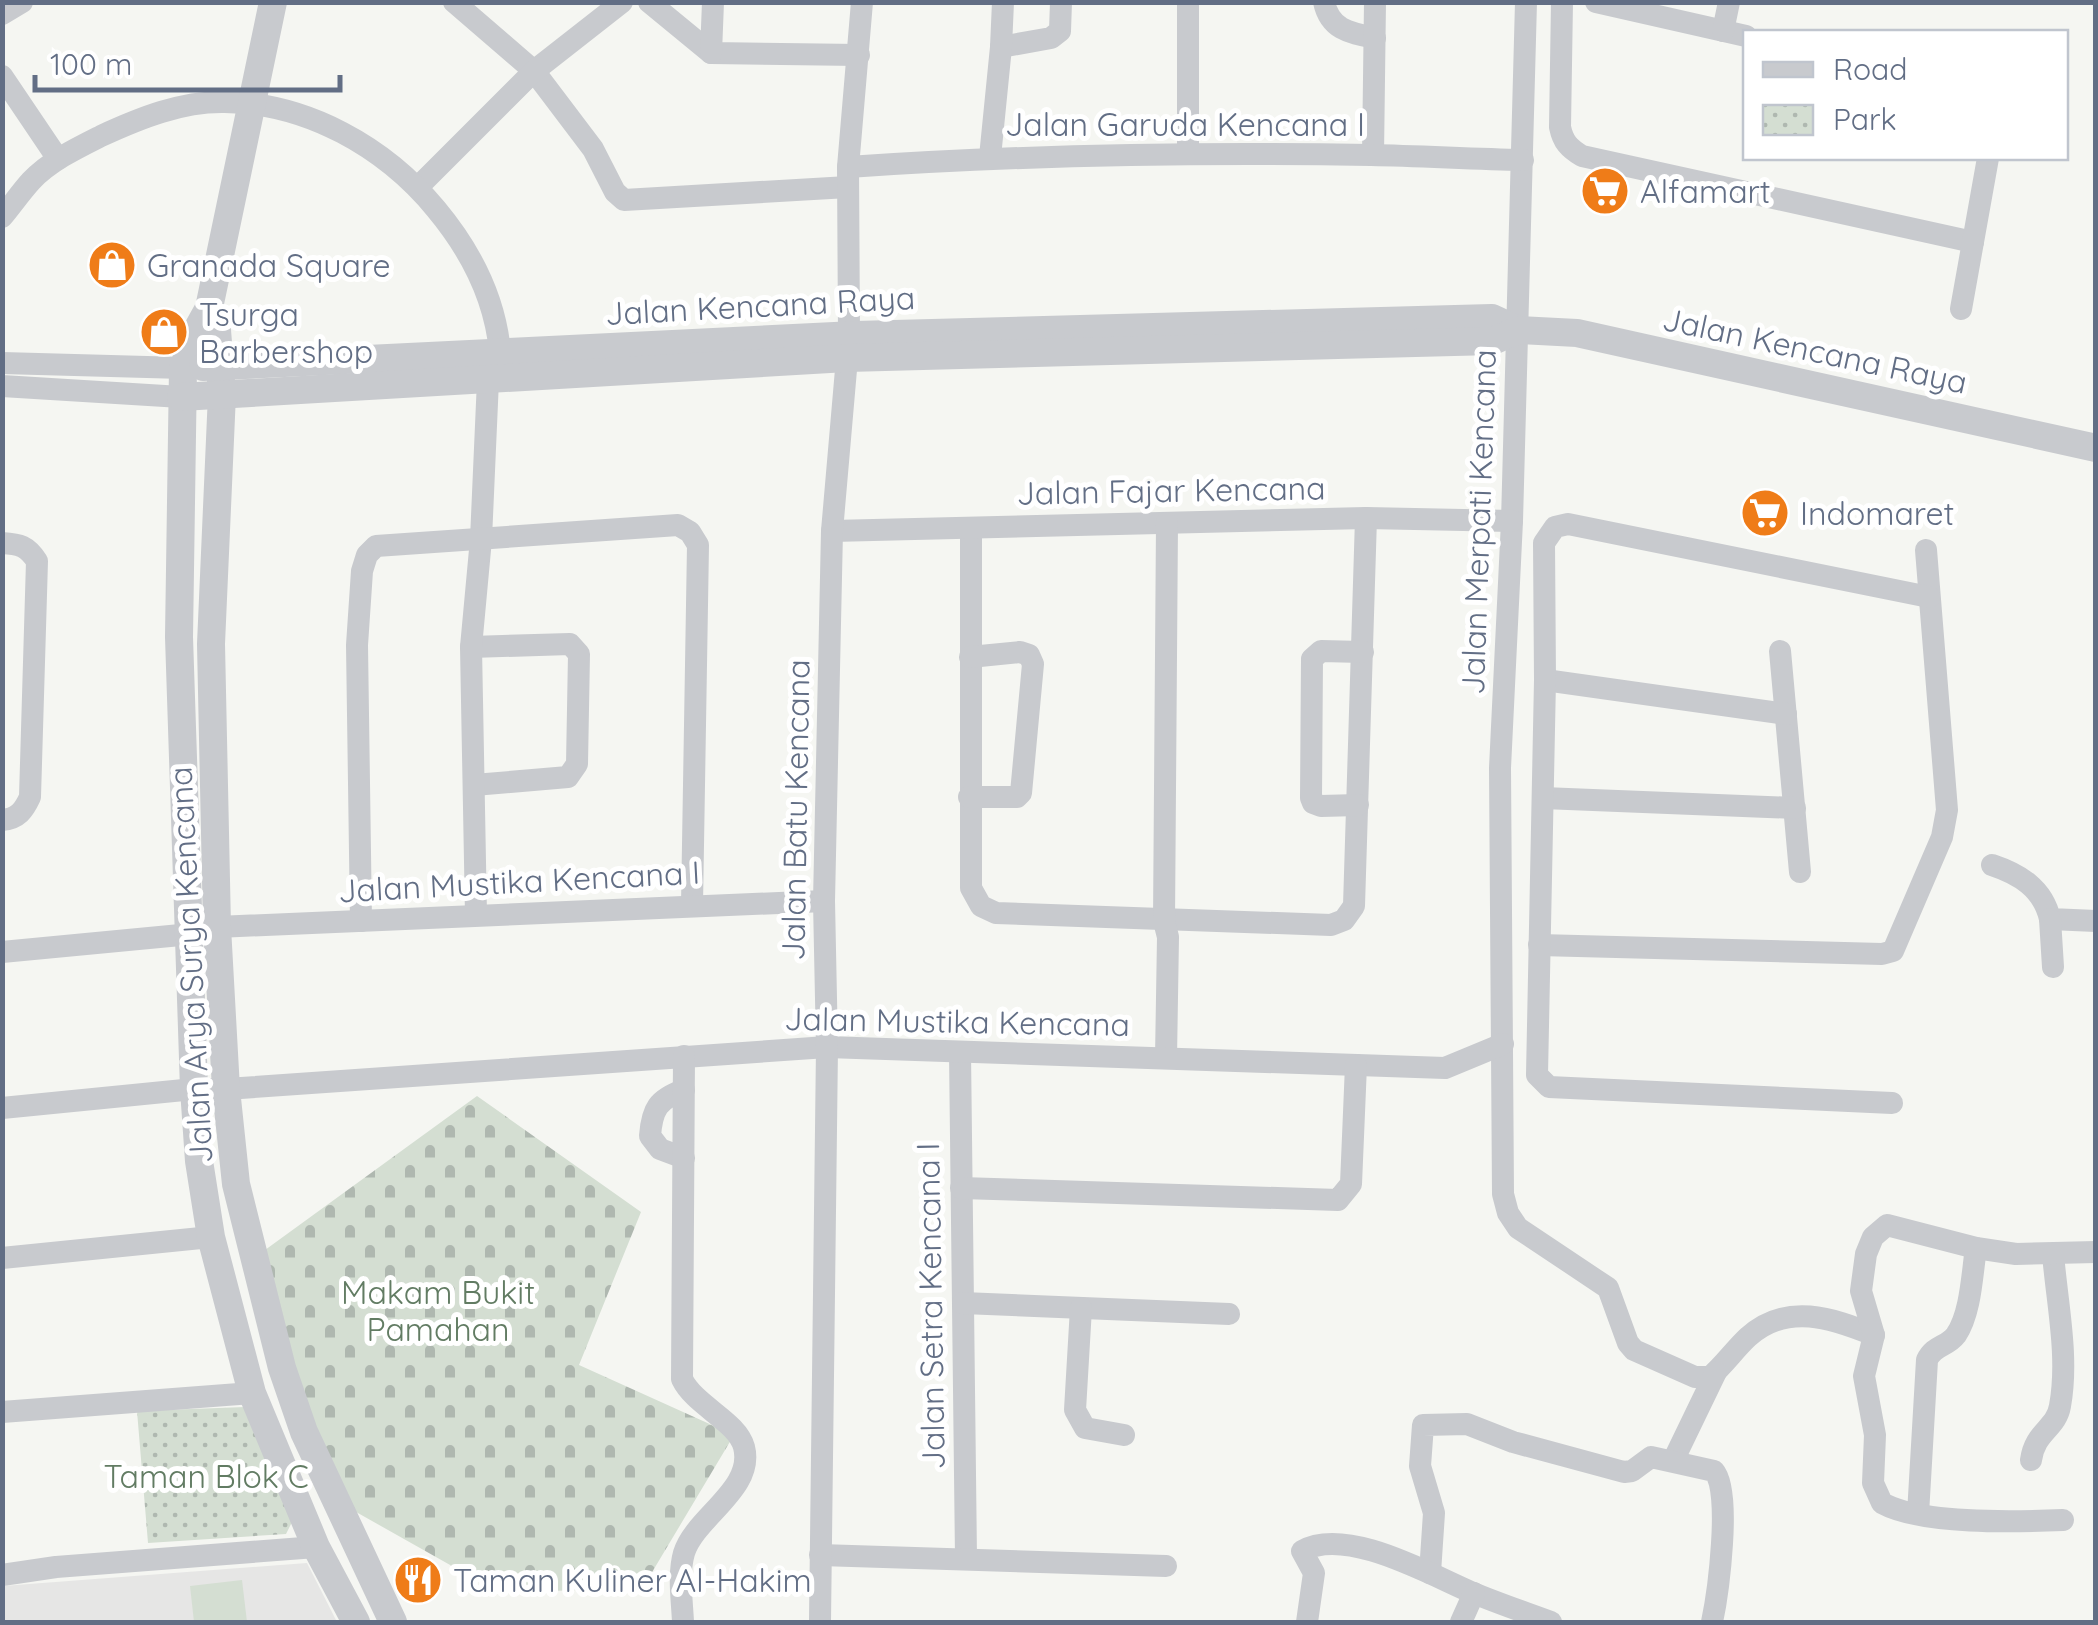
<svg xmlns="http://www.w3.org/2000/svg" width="2098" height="1625" font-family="Quicksand,sans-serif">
<defs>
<pattern id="cemetery-stones" width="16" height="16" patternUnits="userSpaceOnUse" patternTransform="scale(2.5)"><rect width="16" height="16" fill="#d4ded2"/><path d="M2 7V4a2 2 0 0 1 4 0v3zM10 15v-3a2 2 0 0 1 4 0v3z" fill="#afb8b0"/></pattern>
<pattern id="park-dots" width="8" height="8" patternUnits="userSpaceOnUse" patternTransform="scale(2.5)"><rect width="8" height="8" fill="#d4ded2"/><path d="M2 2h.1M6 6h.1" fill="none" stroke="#afb8b0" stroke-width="1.8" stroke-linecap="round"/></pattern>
</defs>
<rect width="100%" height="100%" fill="#f5f6f2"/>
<path fill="#e6e6e5" d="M307 1563 337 1622H3V1586Z"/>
<path fill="#d4ded2" d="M242 1580 247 1622H194L190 1586Z"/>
<path fill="url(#cemetery-stones)" d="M477 1096 641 1212 579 1365 734 1435 642 1589 498 1592 349 1508 311 1427 265 1250Z"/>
<path fill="url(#park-dots)" d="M245 1407 292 1522 286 1534 148 1543 137 1411Z"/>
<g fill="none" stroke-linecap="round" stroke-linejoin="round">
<g stroke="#c8cace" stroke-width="22">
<path d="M454 2 534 71 593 149 615 192 624 200 848 187"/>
<path d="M649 2 711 53 859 55"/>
<path d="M1324 2C1330 30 1350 33 1375 38"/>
<path d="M1526 2 1512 521 1500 768 1503 1194 1508 1213 1518 1228 1608 1288 1628 1343 1634 1350 1695 1377H1710C1724 1365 1735 1349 1748 1337 1787 1302 1832 1318 1874 1335"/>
<path d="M1562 2 1560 127C1563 142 1569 148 1582 156L1973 242"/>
<path d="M1596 2 1746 36"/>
<path d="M2 14 22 2"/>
<path d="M1723 31 1729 2"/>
<path d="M1001 47 1051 38 1060 31 1061 2"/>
<path d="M711 53 713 2"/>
<path d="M2 76 58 159"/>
<path d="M1188 154V2"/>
<path d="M1373 155 1375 2"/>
<path d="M990 157 1001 47 1003 2"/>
<path d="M848 167C1022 155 1196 152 1371 155 1422 156 1472 159 1523 160"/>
<path d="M418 187 534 71 622 2"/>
<path d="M2 217C12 205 21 192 31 181 50 161 77 148 101 136 140 118 182 101 225 102 307 103 385 147 436 209 471 251 495 297 500 352"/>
<path d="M1961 309 1988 158"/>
<path d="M2 363 183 368"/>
<path d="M2 386 181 397"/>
<path d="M971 528V888L981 906 996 913 1331 925 1344 920 1354 906 1366 518"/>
<path d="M832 531 1366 518 1512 521"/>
<path d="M2 543C20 544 27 546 37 561L30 797C24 810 18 819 2 820"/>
<path d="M471 647 570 644 579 654 577 764 568 777 474 785"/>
<path d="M1780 651 1800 872"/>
<path d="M1545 680 1786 714"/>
<path d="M969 797H1017L1021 793 1033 664 1029 655 1020 652 970 657"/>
<path d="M1543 798 1795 808"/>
<path d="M1358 805 1321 806 1313 803 1311 798 1312 659 1321 651 1363 652"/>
<path d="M1992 865C2019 874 2043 888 2050 919L2096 921"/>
<path d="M476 915 471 647 481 539 488 380"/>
<path d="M2050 919 2053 967"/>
<path d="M361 921 357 645 362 571 367 555 376 546 678 525 690 532 698 545 692 905"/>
<path d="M217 927 824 901"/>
<path d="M1539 945 1882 954 1893 951 1942 837 1947 810 1926 550"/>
<path d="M2 952 191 934"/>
<path d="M960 1052 966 1558"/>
<path d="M1166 1058 1168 937 1164 921 1167 523"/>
<path d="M1892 1103 1549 1087 1537 1075 1545 680 1544 543 1555 527 1568 524 1929 597"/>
<path d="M2 1108 194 1089H226L827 1047 1445 1068 1503 1044"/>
<path d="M684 1158 660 1149 650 1136C652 1109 658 1099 684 1090"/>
<path d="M961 1188 1338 1200 1351 1184 1356 1065"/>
<path d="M2 1258 211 1237"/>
<path d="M963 1303 1229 1314"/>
<path d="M1081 1308 1075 1410 1085 1428 1124 1435"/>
<path d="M2 1412 252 1393"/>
<path d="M2031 1460C2035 1431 2056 1429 2060 1406 2069 1357 2057 1303 2053 1254"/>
<path d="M1673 1461 1716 1372"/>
<path d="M1918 1514 1927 1360C1934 1345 1947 1347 1956 1335 1971 1313 1972 1274 1976 1248"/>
<path d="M2063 1520C2016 1522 1922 1525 1882 1503L1873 1483 1875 1435 1864 1376 1874 1335 1861 1291 1866 1254 1873 1237 1887 1225 1976 1248 2016 1254 2096 1252"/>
<path d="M820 1555 1166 1566"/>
<path d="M1430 1573 1434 1513 1420 1466 1423 1425 1467 1424 1513 1442 1624 1472 1632 1471 1651 1457 1714 1471C1732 1491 1718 1594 1712 1622"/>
<path d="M2 1575 56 1567 316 1547"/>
<path d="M683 1622C682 1600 678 1574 684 1553 695 1517 755 1489 744 1447 737 1421 695 1406 682 1379L684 1056"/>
<path d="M820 1622 827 1047 824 901 832 531 849 335 848 167 862 2"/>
<path d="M1307 1622 1314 1573 1302 1551C1346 1526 1429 1574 1471 1592 1497 1603 1524 1612 1551 1622"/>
<path d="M1461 1622 1474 1593"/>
</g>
<g stroke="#c8cace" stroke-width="28">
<path d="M273 2 209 308 199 326 183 368 179 637 194 1089 199 1161 211 1237 252 1393 316 1547 356 1622"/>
<path d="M209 308 217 330 222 394 211 644 217 927 226 1089 236 1184 282 1368 304 1432 393 1622"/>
<path d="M203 367 855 335 1492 318 1518 330"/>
<path d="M181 397 847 358 1493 341 1518 330 1577 333 2096 448"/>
</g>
</g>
<defs>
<g id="supermarket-disc" transform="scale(2.5)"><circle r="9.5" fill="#ef7c18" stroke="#fff"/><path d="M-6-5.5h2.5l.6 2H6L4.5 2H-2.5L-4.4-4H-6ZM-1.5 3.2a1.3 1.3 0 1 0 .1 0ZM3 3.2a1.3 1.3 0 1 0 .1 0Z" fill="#fff"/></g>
<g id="shop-disc" transform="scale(2.5)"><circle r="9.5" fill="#ef7c18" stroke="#fff"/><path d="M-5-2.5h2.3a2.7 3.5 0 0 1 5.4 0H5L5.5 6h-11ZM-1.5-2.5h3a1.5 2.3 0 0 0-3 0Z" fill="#fff"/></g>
<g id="restaurant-disc" transform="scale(2.5)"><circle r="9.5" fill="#ef7c18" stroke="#fff"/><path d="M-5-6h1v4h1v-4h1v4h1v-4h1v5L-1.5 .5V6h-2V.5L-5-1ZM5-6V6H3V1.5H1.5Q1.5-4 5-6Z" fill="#fff"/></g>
</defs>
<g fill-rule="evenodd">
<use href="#supermarket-disc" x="1605" y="191"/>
<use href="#shop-disc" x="112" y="265"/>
<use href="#shop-disc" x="164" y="332"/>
<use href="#supermarket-disc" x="1765" y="513"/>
<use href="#restaurant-disc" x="418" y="1580"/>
</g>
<g text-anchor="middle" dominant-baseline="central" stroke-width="10" stroke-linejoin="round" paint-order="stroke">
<g font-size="32" fill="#626e85" stroke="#fff">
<text x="1185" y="124">Jalan Garuda Kencana I</text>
<text transform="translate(760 305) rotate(-3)">Jalan Kencana Raya</text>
<text transform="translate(1815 350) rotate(12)">Jalan Kencana Raya</text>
<text transform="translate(1171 490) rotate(-1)">Jalan Fajar Kencana</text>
<text transform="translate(1478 522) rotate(-88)">Jalan Merpati Kencana</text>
<text transform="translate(795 810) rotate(-89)">Jalan Batu Kencana</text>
<text transform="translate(519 881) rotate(-3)">Jalan Mustika Kencana I</text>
<text transform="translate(190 965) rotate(-93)">Jalan Arya Surya Kencana</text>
<text transform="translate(957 1021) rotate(1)">Jalan Mustika Kencana</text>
<text transform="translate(930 1306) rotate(-91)">Jalan Setra Kencana I</text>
</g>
<g font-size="32" fill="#626e85" stroke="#fff" text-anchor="start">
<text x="1640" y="191">Alfamart</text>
<text x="147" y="265">Granada Square</text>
<text x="199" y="314">Tsurga<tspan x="199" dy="37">Barbershop</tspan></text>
<text x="1800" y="513">Indomaret</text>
<text x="453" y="1580">Taman Kuliner Al-Hakim</text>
</g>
<g font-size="32" fill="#627c63" stroke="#fff">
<text x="438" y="1292">Makam Bukit<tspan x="438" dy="37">Pamahan</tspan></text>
<text x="206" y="1476">Taman Blok C</text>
</g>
</g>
<rect width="2098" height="1625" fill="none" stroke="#626e85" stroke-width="10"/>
<rect x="1743" y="30" width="325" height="130" fill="#ffffff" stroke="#c0c5ce" stroke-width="2.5"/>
<rect x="1763" y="62" width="50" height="15" fill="#c8cace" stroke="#c0c5ce" stroke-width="2.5"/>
<text x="1833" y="80" font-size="30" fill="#626e85">Road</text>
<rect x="1763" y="105" width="50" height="30" fill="url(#park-dots)" stroke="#c0c5ce" stroke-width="2.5"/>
<text x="1833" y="130" font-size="30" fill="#626e85">Park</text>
<path d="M35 75v15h305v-15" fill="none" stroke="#626e85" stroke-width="5"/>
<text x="50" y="75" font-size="30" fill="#626e85" stroke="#ffffff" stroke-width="8" paint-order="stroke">100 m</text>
</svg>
